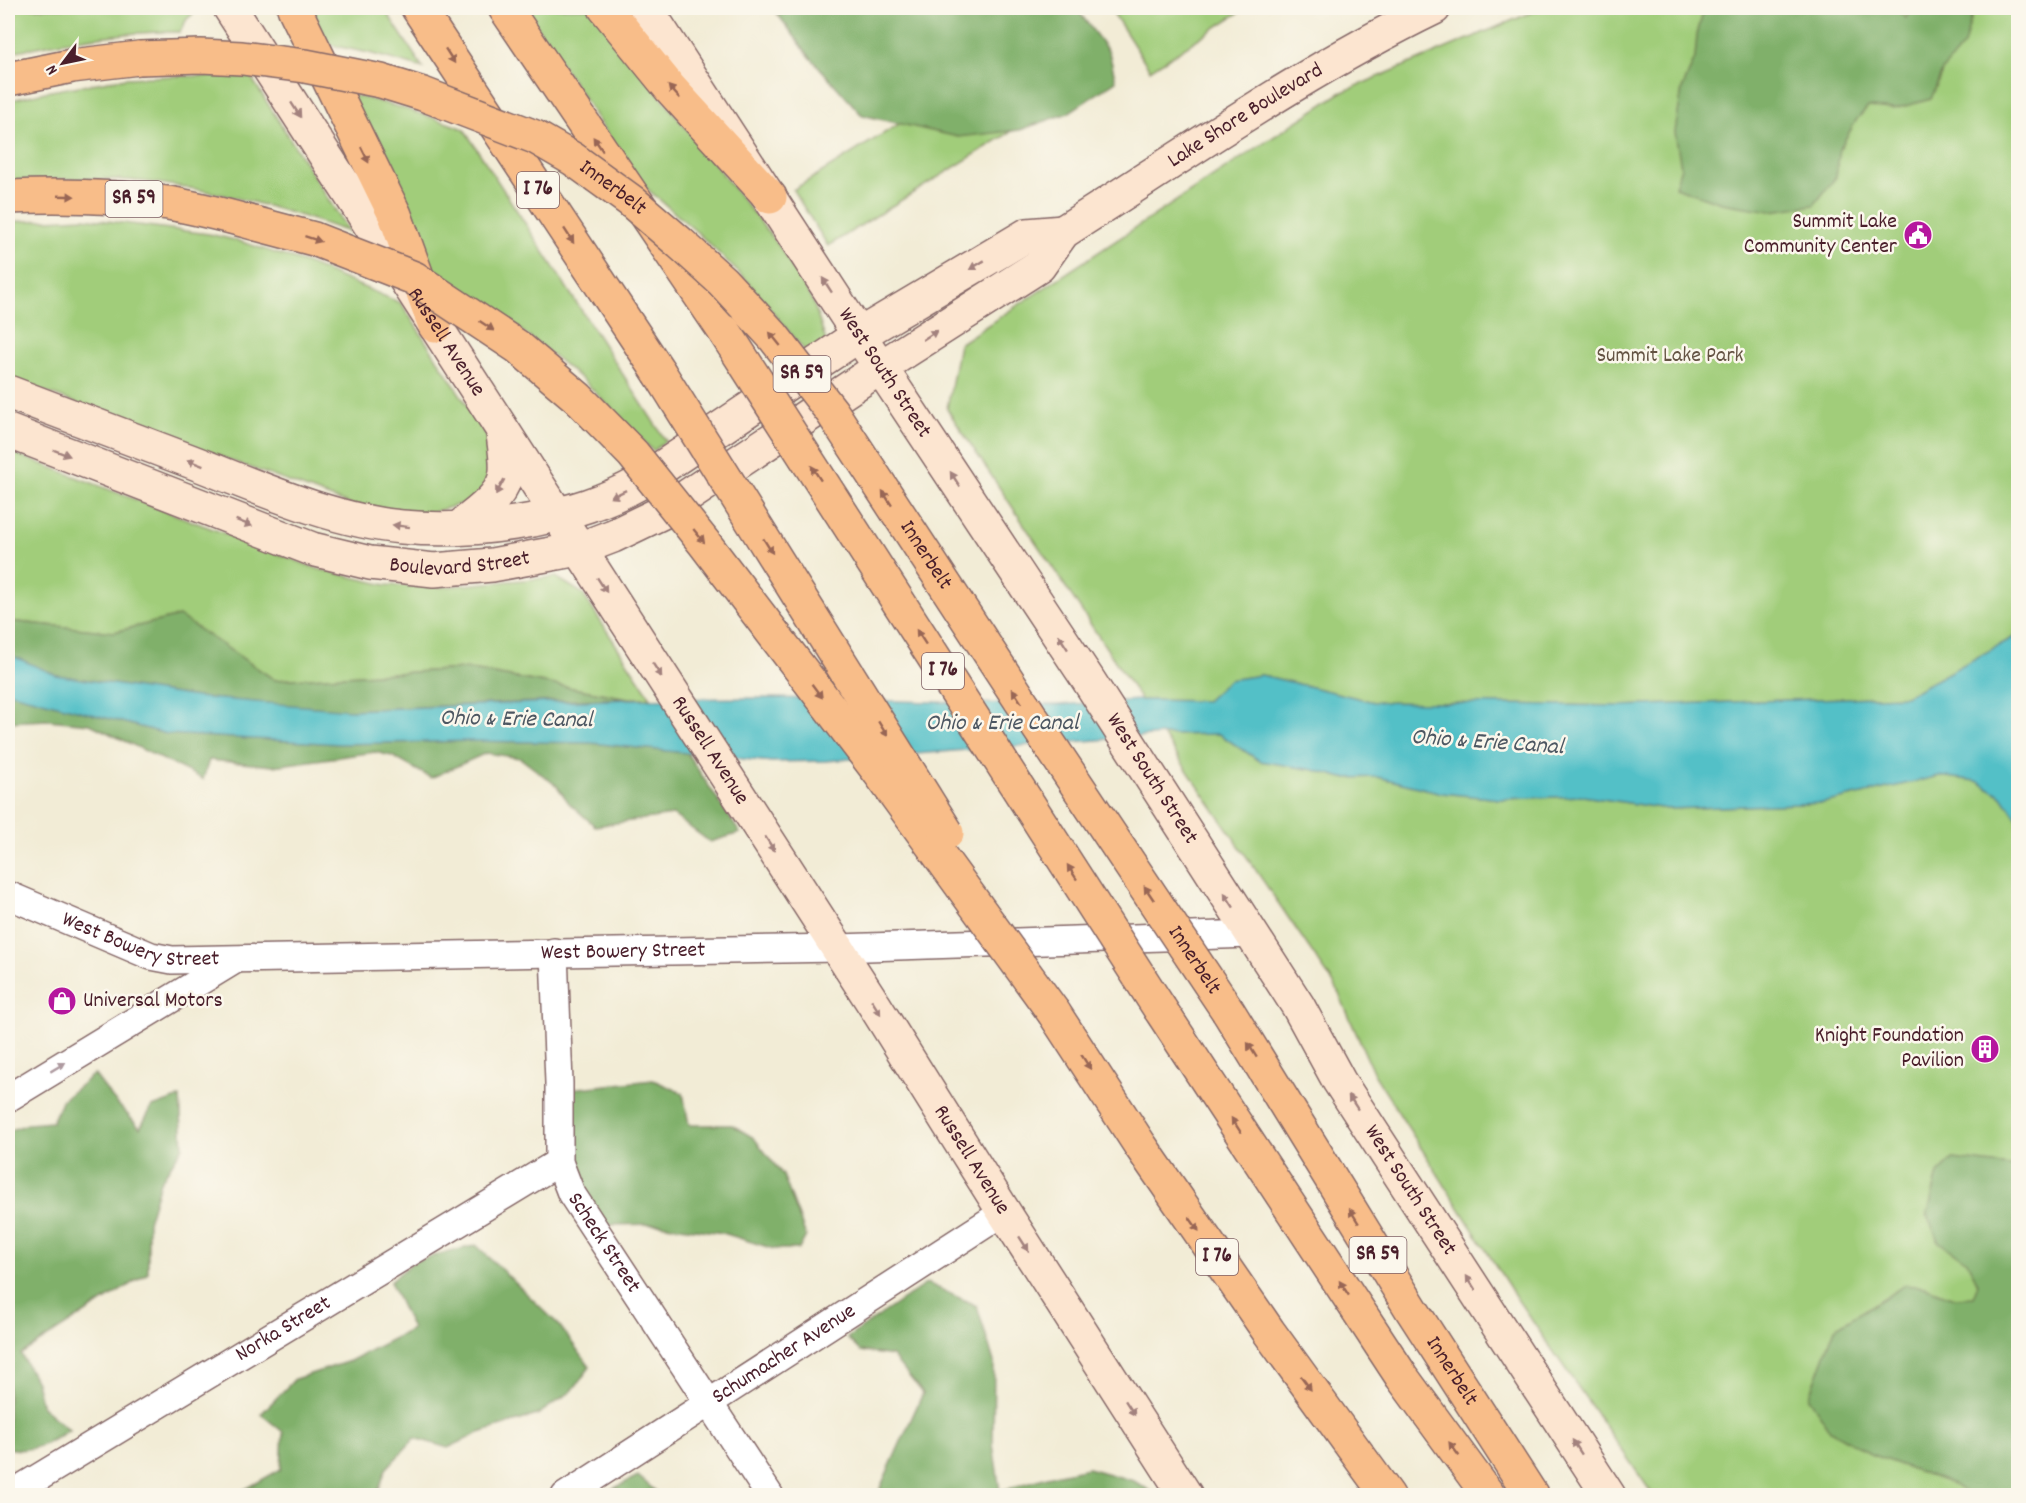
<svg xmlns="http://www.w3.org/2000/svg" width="2026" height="1503" font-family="Dekko,sans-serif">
<rect width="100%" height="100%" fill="#fbf7ec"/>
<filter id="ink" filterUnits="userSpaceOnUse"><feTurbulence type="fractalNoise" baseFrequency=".0167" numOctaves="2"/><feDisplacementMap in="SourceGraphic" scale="12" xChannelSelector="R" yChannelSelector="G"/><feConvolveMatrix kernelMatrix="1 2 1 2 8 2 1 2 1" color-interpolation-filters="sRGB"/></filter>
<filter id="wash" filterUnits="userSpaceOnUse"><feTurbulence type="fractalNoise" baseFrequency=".008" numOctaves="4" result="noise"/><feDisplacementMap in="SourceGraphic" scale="24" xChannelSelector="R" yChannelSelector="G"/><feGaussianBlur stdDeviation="1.35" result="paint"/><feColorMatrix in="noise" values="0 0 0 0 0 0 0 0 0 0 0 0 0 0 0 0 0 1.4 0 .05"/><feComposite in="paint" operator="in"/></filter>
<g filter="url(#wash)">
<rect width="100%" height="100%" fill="#f2ecd6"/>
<g fill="#a1cd7a" stroke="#767652" stroke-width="1.5">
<path d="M8 8H200L187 19 180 32C121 31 65 40 8 53Z"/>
<path d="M303 8H384L423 68 369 53 321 43Z"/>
<path d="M525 8H591L780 247 813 302 826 341 809 356 747 281 699 234 637 180Z"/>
<path d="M1110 8H1246L1150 70Z"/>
<path d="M1542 8H2018V635L1906 696 1619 706 1374 702 1261 675 1229 680 1206 701 1141 700 947 409 959 344 1340 93Z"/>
<path d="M995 64 1030 120 828 246 793 190Z"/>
<path d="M174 76 251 77 349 232C272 205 187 181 104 179 72 178 40 180 8 181V101L45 92 126 78Z"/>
<path d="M344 93C385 102 425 114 464 129L666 441 653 451 584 381 555 357 509 321 426 267Z"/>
<path d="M84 218 209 234 239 241 306 263 401 303 491 442 498 476 475 500 430 513 359 508 8 378V222Z"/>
<path d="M8 451 318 569 386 585 441 587 556 577 582 593 651 698H628L466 669 275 680 179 616 114 632 8 621Z"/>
<path d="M1219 734 1260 761 1314 770 1343 778 1378 777 1442 793 1500 799 1583 796 1668 809 1823 803 1939 776 1977 781 2002 796 2018 820V1495H1653L1517 1299 1374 1074 1336 987 1163 735Z"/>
</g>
<g fill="#80b06a" stroke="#65684a" stroke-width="1.5">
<path d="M773 8H1076L1109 52 1116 81 1068 113 1020 130 958 137 862 115 810 57Z"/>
<path d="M1704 8H1896L1906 18 1912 8H1974L1964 45 1943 69 1931 99 1894 109 1868 107 1857 119 1840 148 1836 177 1814 205 1771 211 1721 203 1675 187 1681 167 1675 132 1682 89 1695 58 1697 35Z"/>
<path d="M179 616 275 680 466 669 628 698 351 710 294 706 196 697 56 675 8 654V621L114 632Z"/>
<path d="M8 692 167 734 340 744 472 741 591 743 687 753 740 833 710 842 673 815 595 826 569 803 557 786 520 758 486 753 431 778 392 756 375 752 273 766 209 760 203 779 90 724 48 720 8 722Z"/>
<path d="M94 1074 113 1099 140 1128 152 1107 180 1097 183 1147 160 1182 148 1222V1273L21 1354 36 1382 42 1407 69 1430C49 1443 32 1454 8 1448V1131L28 1124 52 1122 62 1100Z"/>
<path d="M653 1080 683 1093 689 1125H732L754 1138 783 1175 806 1236 799 1249H774L723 1233 659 1224 605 1225 574 1179 571 1089Z"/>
<path d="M1953 1159 2018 1167V1495H1968L1953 1484 1870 1454 1830 1430 1809 1398 1835 1328 1905 1285 1925 1287 1954 1298 1973 1297 1978 1284 1967 1261 1939 1242 1927 1216 1938 1174Z"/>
<path d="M476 1245 559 1325 590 1367 572 1391 537 1415 479 1433 448 1448 415 1438 386 1469 377 1495 233 1496 281 1469 283 1432 261 1414 295 1379 350 1361 412 1329 390 1282 414 1261Z"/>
<path d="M927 1283 977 1306 994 1362 993 1444 1000 1491 1054 1475 1088 1468 1134 1481 1157 1495H883L880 1488 923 1393 892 1356 860 1351 847 1338Z"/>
<path d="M638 1476 660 1495H601Z"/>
</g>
<path fill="#52c0c7" stroke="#4e7079" stroke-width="1.5" d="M2018 635V820L2002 796 1977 781 1939 776 1823 803 1668 809 1583 796 1500 799 1442 793 1378 777 1343 778 1314 770 1260 761 1219 734 1163 735 825 761 772 762 591 743 472 741 340 744 167 734 8 692V654L56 675 196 697 351 710 628 699 775 698 1057 705 1141 700 1206 701 1229 680 1261 675 1374 702 1619 706 1906 696Z"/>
</g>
<g filter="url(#ink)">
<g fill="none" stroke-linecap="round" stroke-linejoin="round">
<g stroke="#856767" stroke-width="30">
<g id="street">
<path id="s1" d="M8 895 151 956 172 960 838 948 1251 934"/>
<path id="s2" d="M554 952 559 1083V1162L571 1193 770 1496"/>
<path d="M8 1098 235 960"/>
<path id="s3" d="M8 1496 559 1162"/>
<path id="s4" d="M565 1496 1004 1212"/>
</g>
</g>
<g stroke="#856767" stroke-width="36">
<g id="secondary">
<path id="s5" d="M230 8 875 1006 1004 1212 1186 1496"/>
<path id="s6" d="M646 8 859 335 1087 678 1298 1006 1339 1081 1609 1496"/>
<path d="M8 392C68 415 129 438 190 461 255 486 332 521 402 527 445 531 490 528 533 520 571 512 605 502 639 483L859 335 1027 235 1063 232"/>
<path id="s7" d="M8 431 312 549 370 563 434 570 492 565 535 557 579 549 613 536 665 511 881 367 1039 266 1063 232C1185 155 1304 71 1434 8"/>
<path d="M459 528C476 513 505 496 506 471 507 458 504 445 503 433"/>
</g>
</g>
<g stroke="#856767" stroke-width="36">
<g id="highway">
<path d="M294 8 395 215 435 326"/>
<path d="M418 8 659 372"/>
<path d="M505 8 725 332"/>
<path d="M605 8 670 88 770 197"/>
<path d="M8 79 72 66 139 58"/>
<path d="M8 197C61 195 115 196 168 203 198 208 228 216 257 224"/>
<path d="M1160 1009 1402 1377 1489 1496"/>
<path id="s8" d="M1228 1011 1412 1310 1532 1496"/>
<path d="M1054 1013 1140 1145 1269 1332 1388 1496"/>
</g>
</g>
<use href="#street" stroke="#fff" stroke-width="27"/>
<use href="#secondary" stroke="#fce5d0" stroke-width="33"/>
<use href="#highway" stroke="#f8bd89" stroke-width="33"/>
<g stroke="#856767" stroke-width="36" stroke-linecap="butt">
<g id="highway-bridge">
<path id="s9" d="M139 58 201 56 242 58 305 66 381 81 423 94 535 137 573 159 631 201 680 243 722 281 773 336 832 412 1034 721 1228 1011"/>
<path d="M257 224 314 239 414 278 518 347 578 398 633 454 705 544 879 772 1054 1013"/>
<path d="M725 332 1160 1009"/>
<path d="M659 372 947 833"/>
</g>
</g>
<use href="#highway-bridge" stroke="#f8bd89" stroke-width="33"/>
</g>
<defs><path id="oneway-solid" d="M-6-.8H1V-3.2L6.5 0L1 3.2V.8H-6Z" transform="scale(1.5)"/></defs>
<g fill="#986655">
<use href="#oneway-solid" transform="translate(450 56) rotate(57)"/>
<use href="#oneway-solid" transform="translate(674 92) rotate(-132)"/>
<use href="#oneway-solid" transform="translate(598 144) rotate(-124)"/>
<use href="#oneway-solid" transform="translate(365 155) rotate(64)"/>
<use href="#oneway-solid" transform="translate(66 196) rotate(2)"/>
<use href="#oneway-solid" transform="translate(569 236) rotate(57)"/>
<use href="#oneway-solid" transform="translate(313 239) rotate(18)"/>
<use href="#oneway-solid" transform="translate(487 326) rotate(34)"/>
<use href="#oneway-solid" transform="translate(775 339) rotate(-129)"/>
<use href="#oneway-solid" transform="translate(816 473) rotate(-123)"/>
<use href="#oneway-solid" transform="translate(887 498) rotate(-123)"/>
<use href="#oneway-solid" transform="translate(699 536) rotate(51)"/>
<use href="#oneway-solid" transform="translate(768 546) rotate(58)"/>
<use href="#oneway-solid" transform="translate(921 637) rotate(-123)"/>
<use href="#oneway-solid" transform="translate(817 691) rotate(53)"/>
<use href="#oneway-solid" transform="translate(1017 696) rotate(-123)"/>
<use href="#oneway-solid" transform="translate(883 729) rotate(58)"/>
<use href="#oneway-solid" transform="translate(1072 872) rotate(-123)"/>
<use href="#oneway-solid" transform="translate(1149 893) rotate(-124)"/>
<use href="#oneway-solid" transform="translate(1252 1050) rotate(-122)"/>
<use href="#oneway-solid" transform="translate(1086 1062) rotate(57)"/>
<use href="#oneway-solid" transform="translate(1236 1125) rotate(-123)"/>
<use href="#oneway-solid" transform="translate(1354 1216) rotate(-122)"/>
<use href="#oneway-solid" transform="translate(1194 1224) rotate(55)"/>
<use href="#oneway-solid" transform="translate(1344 1288) rotate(-123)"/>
<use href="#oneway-solid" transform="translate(1306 1383) rotate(54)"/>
<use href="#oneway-solid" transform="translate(1454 1449) rotate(-126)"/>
</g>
<g fill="#a3827e">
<use href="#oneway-solid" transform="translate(296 110) rotate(57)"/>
<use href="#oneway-solid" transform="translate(977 265) rotate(149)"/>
<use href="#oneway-solid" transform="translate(827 285) rotate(-123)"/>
<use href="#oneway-solid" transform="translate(930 335) rotate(-33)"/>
<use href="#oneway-solid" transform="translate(62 453) rotate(21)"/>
<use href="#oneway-solid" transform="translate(195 463) rotate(-159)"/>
<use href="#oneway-solid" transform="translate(955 479) rotate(-123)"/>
<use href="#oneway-solid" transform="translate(500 487) rotate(119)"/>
<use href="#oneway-solid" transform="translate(618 494) rotate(154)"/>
<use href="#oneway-solid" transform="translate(244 523) rotate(21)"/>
<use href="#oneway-solid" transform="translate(401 526) rotate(-173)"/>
<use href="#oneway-solid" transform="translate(602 585) rotate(57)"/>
<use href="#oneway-solid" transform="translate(1063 642) rotate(-123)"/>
<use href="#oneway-solid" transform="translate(657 670) rotate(57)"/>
<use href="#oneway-solid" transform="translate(770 844) rotate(57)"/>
<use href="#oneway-solid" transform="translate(1229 900) rotate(-123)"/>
<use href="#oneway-solid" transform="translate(876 1007) rotate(58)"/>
<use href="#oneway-solid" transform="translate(1353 1102) rotate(-123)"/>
<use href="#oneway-solid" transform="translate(1024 1244) rotate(57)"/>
<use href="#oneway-solid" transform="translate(1471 1283) rotate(-123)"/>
<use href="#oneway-solid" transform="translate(1130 1408) rotate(57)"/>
<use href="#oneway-solid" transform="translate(1577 1447) rotate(-123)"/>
</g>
<use fill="#ae9aa0" href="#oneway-solid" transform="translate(58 1067) rotate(-31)"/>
</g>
<defs>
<g id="civic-disc" transform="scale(1.5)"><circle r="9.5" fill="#b5179e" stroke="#fbf7ec"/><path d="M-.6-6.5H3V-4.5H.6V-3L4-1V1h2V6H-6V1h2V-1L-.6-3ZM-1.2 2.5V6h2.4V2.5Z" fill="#fff"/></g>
<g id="shop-disc" transform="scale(1.5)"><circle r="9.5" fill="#b5179e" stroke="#fbf7ec"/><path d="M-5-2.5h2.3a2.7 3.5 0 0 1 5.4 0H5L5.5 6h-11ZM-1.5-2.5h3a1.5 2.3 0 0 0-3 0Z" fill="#fff"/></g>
<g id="building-disc" transform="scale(1.5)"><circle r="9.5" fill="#b5179e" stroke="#fbf7ec"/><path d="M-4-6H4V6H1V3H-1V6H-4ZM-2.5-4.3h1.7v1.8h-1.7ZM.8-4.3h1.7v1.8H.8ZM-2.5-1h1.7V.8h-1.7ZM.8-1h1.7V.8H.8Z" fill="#fff"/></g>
</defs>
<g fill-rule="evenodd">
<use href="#civic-disc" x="1918" y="235"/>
<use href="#shop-disc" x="62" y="1001"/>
<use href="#building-disc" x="1985" y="1049"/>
</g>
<g text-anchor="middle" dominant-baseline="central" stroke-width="5" stroke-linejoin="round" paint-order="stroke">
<g fill="#fbf7ec" stroke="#7f6065" stroke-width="1.5">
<rect x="517" y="172" width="42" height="36" rx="4.5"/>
<rect x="105.5" y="181" width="57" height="36" rx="4.5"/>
<rect x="773.5" y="356" width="57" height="36" rx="4.5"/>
<rect x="922" y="653" width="42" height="36" rx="4.5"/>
<rect x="1349.5" y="1237" width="57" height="36" rx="4.5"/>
<rect x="1196" y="1239" width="42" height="36" rx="4.5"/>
</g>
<g font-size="21" font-weight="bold" fill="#4a1f2b">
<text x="538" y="190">I 76</text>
<text x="134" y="199">SR 59</text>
<text x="802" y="374">SR 59</text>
<text x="943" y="671">I 76</text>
<text x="1378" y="1255">SR 59</text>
<text x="1217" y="1257">I 76</text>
</g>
<g font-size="22" fill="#4a1f2b" stroke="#fbf7ec">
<text stroke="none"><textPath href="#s7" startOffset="1396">Lake Shore Boulevard</textPath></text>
<text stroke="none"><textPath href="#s9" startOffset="501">Innerbelt</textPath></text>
<text stroke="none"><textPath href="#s5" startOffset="398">Russell Avenue</textPath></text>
<text stroke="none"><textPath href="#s6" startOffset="436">West South Street</textPath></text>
<text stroke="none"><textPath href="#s9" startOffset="987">Innerbelt</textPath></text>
<text stroke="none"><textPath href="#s7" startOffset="476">Boulevard Street</textPath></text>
<text stroke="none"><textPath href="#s5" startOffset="884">Russell Avenue</textPath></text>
<text stroke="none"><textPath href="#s6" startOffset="922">West South Street</textPath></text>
<text stroke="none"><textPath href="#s1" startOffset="142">West Bowery Street</textPath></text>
<text stroke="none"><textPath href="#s1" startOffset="628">West Bowery Street</textPath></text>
<text stroke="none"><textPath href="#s9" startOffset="1473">Innerbelt</textPath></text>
<text stroke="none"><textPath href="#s5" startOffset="1370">Russell Avenue</textPath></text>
<text stroke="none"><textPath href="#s6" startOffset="1408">West South Street</textPath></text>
<text stroke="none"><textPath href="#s2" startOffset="303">Scheck Street</textPath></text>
<text stroke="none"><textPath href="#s3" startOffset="322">Norka Street</textPath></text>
<text stroke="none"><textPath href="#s4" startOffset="261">Schumacher Avenue</textPath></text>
<text stroke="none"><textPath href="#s8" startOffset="424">Innerbelt</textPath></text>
</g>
<g font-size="22" fill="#4a1f2b" stroke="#fbf7ec" text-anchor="end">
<text x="1897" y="222">Summit Lake<tspan x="1897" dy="25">Community Center</tspan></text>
<text x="83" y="1001" text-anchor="start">Universal Motors</text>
<text x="1964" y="1036">Knight Foundation<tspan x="1964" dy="25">Pavilion</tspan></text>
</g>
<g font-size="22" fill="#645343" stroke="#fbf7ec">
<text x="1670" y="356">Summit Lake Park</text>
</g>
<g font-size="24" font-style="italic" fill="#4d5762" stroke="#fbf7ec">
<text transform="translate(516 720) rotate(1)">Ohio &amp; Erie Canal</text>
<text x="1002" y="724">Ohio &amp; Erie Canal</text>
<text transform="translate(1487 743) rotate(4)">Ohio &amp; Erie Canal</text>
</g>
</g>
<rect width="2026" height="1503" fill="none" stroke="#fbf7ec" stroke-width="30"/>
<g transform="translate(63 63) rotate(238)" stroke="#fbf7ec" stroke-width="4.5" paint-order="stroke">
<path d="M0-4.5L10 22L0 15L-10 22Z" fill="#4a1f2b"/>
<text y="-9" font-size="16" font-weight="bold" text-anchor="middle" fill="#4a1f2b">N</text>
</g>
</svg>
